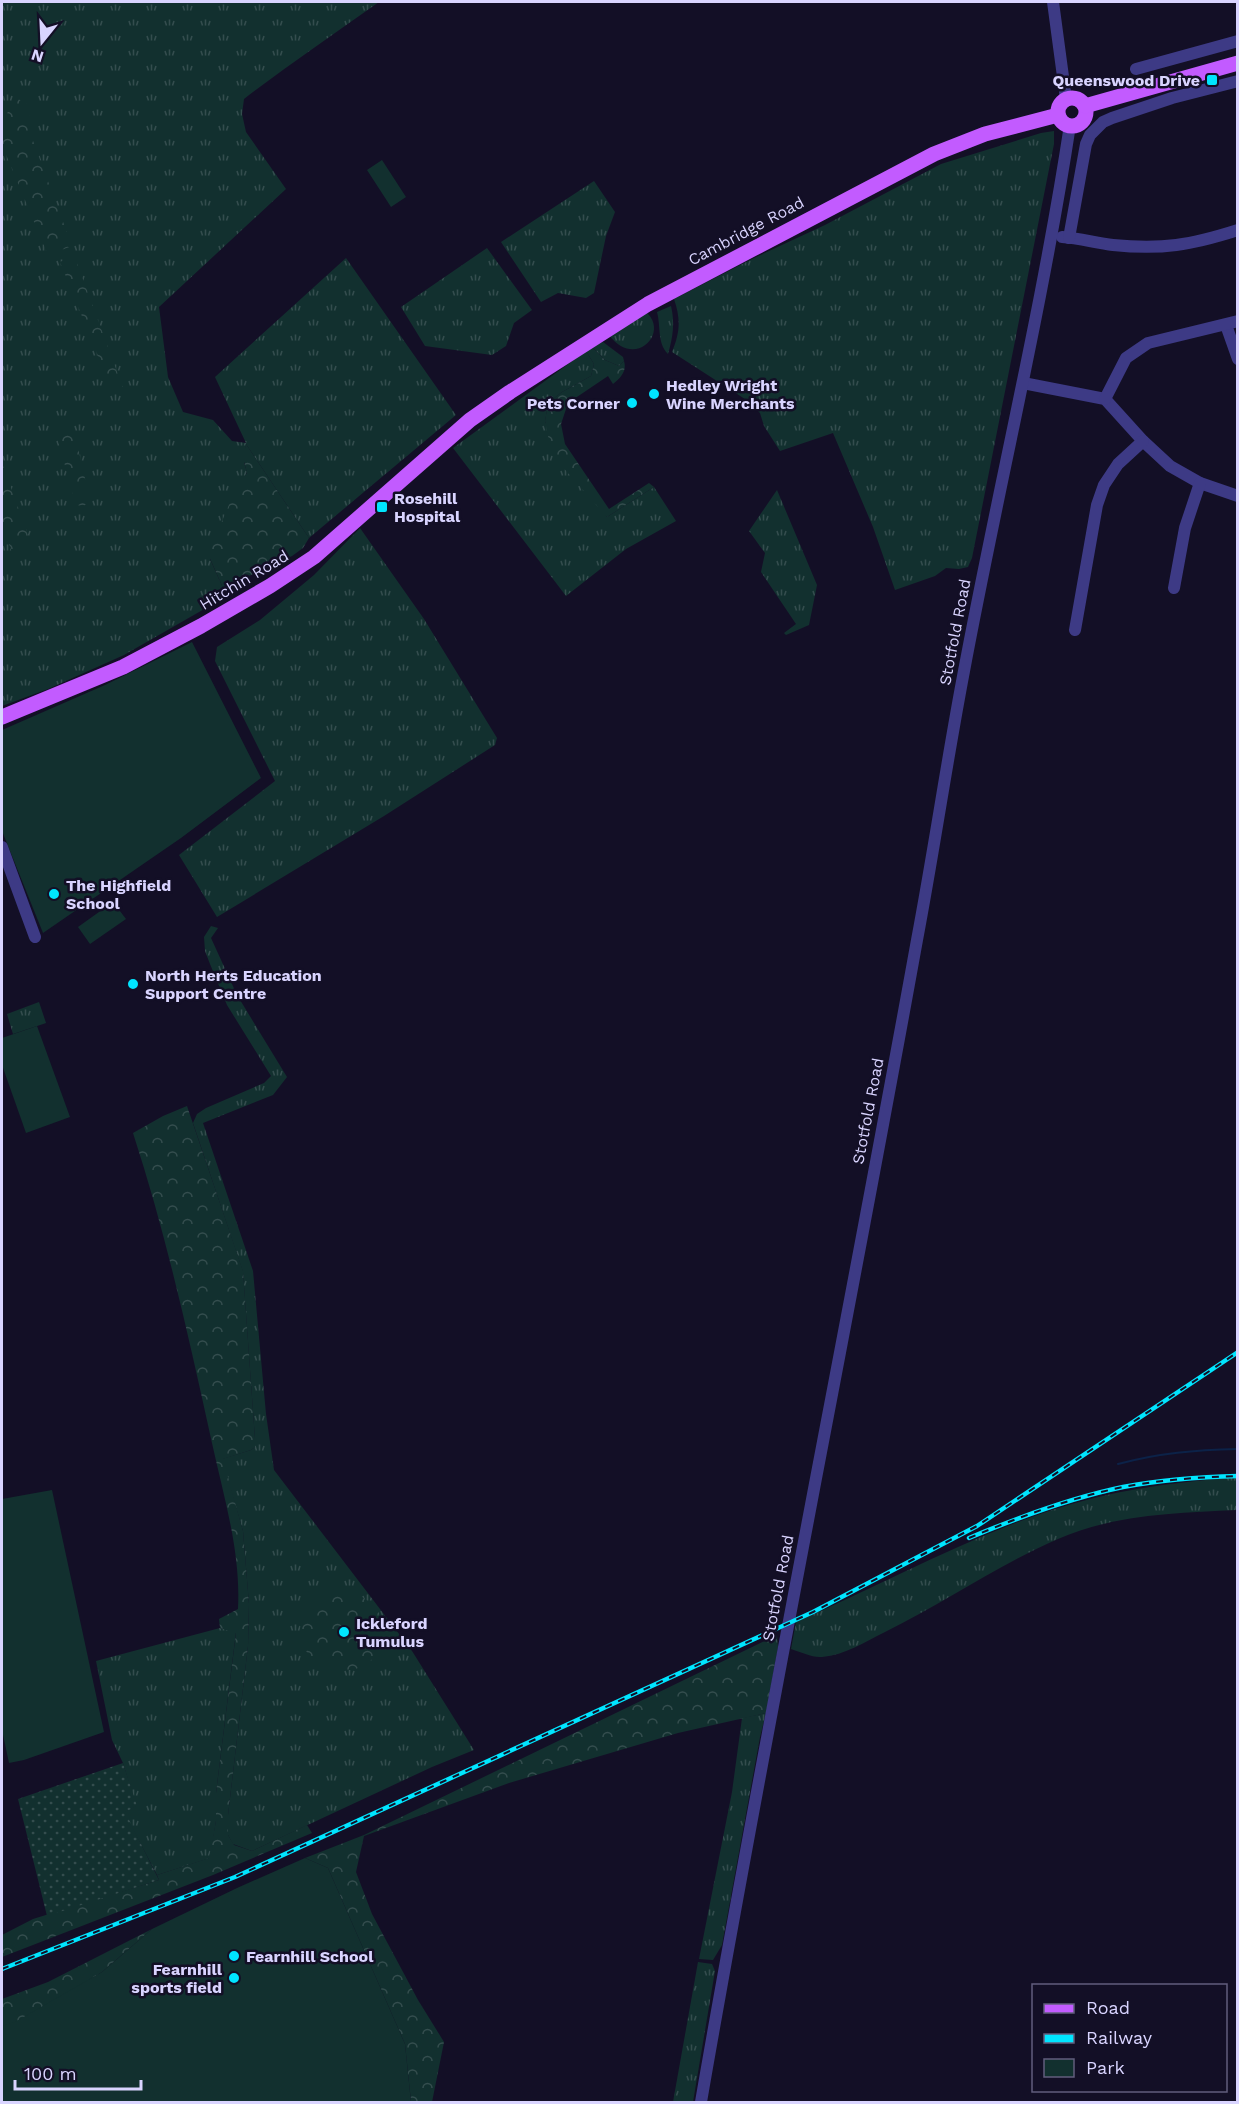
<svg xmlns="http://www.w3.org/2000/svg" width="1239" height="2104" font-family="'Work Sans',sans-serif">
<defs>
<pattern id="grass-tufts" width="24" height="20" patternUnits="userSpaceOnUse" patternTransform="scale(1.5)"><rect width="24" height="20" fill="#12302f"/><path d="M3 7l-1-3M5 7V3M7 7l1-3M15 17l-1-3M17 17v-4M19 17l1-3" fill="none" stroke="#344d4e"/></pattern>
<pattern id="forest-crowns" width="20" height="18" patternUnits="userSpaceOnUse" patternTransform="scale(1.5)"><rect width="20" height="18" fill="#12302f"/><path d="M2 6a3 3 0 1 1 6 0M12 15a3 3 0 1 1 6 0" fill="none" stroke="#344d4e"/></pattern>
<pattern id="garden-dots" width="8" height="8" patternUnits="userSpaceOnUse" patternTransform="scale(1.5)"><rect width="8" height="8" fill="#12302f"/><path d="M2 2h.1M6 6h.1" fill="none" stroke="#344d4e" stroke-width="1.8" stroke-linecap="round"/></pattern>
</defs>
<rect width="100%" height="100%" fill="#130f26"/>
<g fill="url(#grass-tufts)">
<path d="M2 2H379C334 34 288 65 244 99L242 114 246 132 286 189 159 307 168 377 183 412 213 420 232 441 246 443 215 377 346 258 456 415 309 538 246 444 244 463 247 472 210 559 223 588 217 591 206 608 124 655 48 689 2 706Z"/>
<path d="M1054 131V144L972 558 968 567 959 569 946 568 935 576 895 590 873 527 833 433 780 451 764 426 760 413 748 401 672 352C680 333 681 319 674 299L752 259 825 225 941 164 1041 133Z"/>
<path d="M594 181 615 212 606 236 594 293 586 298 558 293 541 302 501 242Z"/>
<path d="M487 248 532 310 514 323 506 346 492 355 425 346 401 307Z"/>
<path d="M671 306C675 323 673 337 668 354 657 343 661 326 657 312Z"/>
<path d="M645 311C671 332 635 370 609 335Z"/>
<path d="M603 342 623 357 624 361 619 366 605 360 592 347Z"/>
<path d="M586 351 594 364 591 376 562 392 548 403 545 422 607 517 654 487 676 521 626 549 566 596 453 448Z"/>
<path d="M777 490 817 585 809 625 786 635 784 633 796 624 761 572 765 553 749 531Z"/>
<path d="M360 528 424 619 497 738 495 745 384 816 217 917 179 855 275 781 215 661 217 647 260 620 314 575Z"/>
<path d="M211 926 218 928 211 938 237 995 287 1077 273 1095 203 1123 253 1271 266 1414 274 1470 412 1651 474 1750 432 1767 252 1851 233 1844 228 1835V1815L248 1646 249 1604 243 1531 222 1459 251 1450 255 1447V1439L243 1272 193 1123 197 1114 206 1108 264 1083 271 1076 227 1005 210 964 205 951 204 937Z"/>
<path d="M39 1002 46 1023 13 1034 7 1014Z"/>
<path d="M1228 1478H1237V1510C1177 1513 1115 1514 1058 1539 998 1565 944 1603 885 1632 865 1642 845 1655 822 1657 813 1658 801 1652 791 1649L796 1622C881 1585 964 1539 1052 1510 1109 1491 1168 1483 1228 1478Z"/>
<path d="M220 1628 236 1632 216 1793V1821L210 1858 157 1875 124 1812 136 1806 123 1763 112 1740 96 1661Z"/>
<path d="M766 1713 760 1737 722 1945 713 1960 699 1959 732 1792 742 1718Z"/>
<path d="M698 1962 712 1964 715 1971 693 2102H673Z"/>
</g>
<g fill="url(#forest-crowns)">
<path d="M15 97 33 108 28 120 29 130 72 246 48 255 2 145 3 122Z"/>
<path d="M74 255 123 388 113 393 60 262Z"/>
<path d="M592 347 605 360 619 366 624 361C627 371 621 378 613 384L608 376 568 403 561 424 565 444 609 509 649 483 654 487 607 517 552 455 545 421 548 403 562 392 591 376 594 364 586 351Z"/>
<path d="M59 427 67 428 75 435 90 500 84 506 76 505 57 437V429Z"/>
<path d="M246 444 309 538 303 548 292 556 223 588 208 554 237 486 247 473 243 458Z"/>
<path d="M2 463 32 546 12 553 2 523Z"/>
<path d="M187 1106 243 1271 255 1439V1447L251 1450 223 1459 243 1531 249 1604 248 1646 228 1815V1835L234 1845 252 1851 307 1825 312 1833 213 1875 2 1957V1935L33 1919 159 1880 157 1875 209 1858 216 1821V1793L236 1633 220 1628 219 1619 238 1609C241 1552 224 1498 212 1443 189 1338 166 1234 133 1133L163 1116Z"/>
<path d="M341 1588C352 1589 356 1593 365 1599 371 1604 377 1608 380 1615 393 1639 375 1667 350 1670 343 1671 335 1666 328 1664 322 1662 316 1661 311 1657 307 1654 304 1647 302 1641 293 1616 319 1595 341 1588Z"/>
<path d="M777 1635 778 1647 766 1713 678 1733 509 1783 364 1836 356 1872 372 1914 418 2000 444 2042 432 2102H411L405 2044 328 1868 305 1858 364 1835Z"/>
<path d="M152 1929 102 1972 28 2018 2 2028V1999L48 1982Z"/>
</g>
<g fill="#12302f">
<path d="M382 160 406 197 391 207 367 170Z"/>
<path d="M192 642 261 778 181 838 43 933 2 831V730L105 685Z"/>
<path d="M113 902 126 919 90 944 78 927Z"/>
<path d="M37 1026 70 1117 26 1133 2 1065V1038Z"/>
<path d="M52 1490 104 1732 24 1760 9 1763 2 1730V1499Z"/>
<path d="M305 1858 328 1868 405 2044 411 2102H2L3 2026 15 2022 102 1972 152 1929 237 1888Z"/>
</g>
<path fill="url(#garden-dots)" d="M123 1763 137 1806 125 1812 159 1880 47 1916 18 1799Z"/>
<g fill="none" stroke-linecap="round" stroke-linejoin="round">
<path stroke="#0c2248" stroke-width="2" d="M1118 1464C1159 1453 1195 1450 1238 1449"/>
<g stroke="#3d3a85" stroke-width="12">
<path d="M1053 2 1066 99"/>
<path d="M1136 69 1238 41"/>
<path d="M1062 237C1079 238 1096 243 1113 245 1162 250 1191 245 1238 230"/>
<path d="M1069 238 1086 144 1090 135 1103 122 1112 118 1172 98 1238 81"/>
<path d="M1226 325 1238 359"/>
<path d="M1023 383 1105 399 1143 441 1170 466 1200 483 1238 496"/>
<path d="M1105 399 1126 358 1148 343 1238 321"/>
<path d="M1174 588 1185 528 1200 483"/>
<path d="M1075 630 1097 505 1104 485 1118 464 1143 441"/>
<path d="M2 847 35 937"/>
<path d="M701 2102C768 1714 847 1328 917 940 934 850 947 760 964 671 998 489 1042 309 1070 125"/>
</g>
<g stroke="#c25bff" stroke-width="15">
<circle cx="1072" cy="112" r="14"/>
<path d="M1085 106 1238 63"/>
<path d="M2 717 123 667 201 626 270 586 314 557 470 420 510 392 648 304 934 154 985 134 1058 115"/>
</g>
<g stroke="#00e5ff" stroke-width="4.5">
<g id="rail">
<path d="M969 1538C1019 1517 1070 1498 1123 1487 1161 1480 1199 1477 1238 1476"/>
<path d="M2 1969 235 1877 813 1612 977 1526 1238 1352"/>
</g>
</g>
<use href="#rail" stroke="#130f26" stroke-width="2" stroke-dasharray="7" stroke-linecap="butt"/>
</g>
<g fill="#00e5ff" stroke="#130f26" stroke-width="2">
<rect x="1206" y="74" width="12" height="12" rx="3"/>
<circle cx="654" cy="394" r="6"/>
<circle cx="632" cy="403" r="6"/>
<rect x="376" y="501" width="12" height="12" rx="3"/>
<circle cx="54" cy="894" r="6"/>
<circle cx="133" cy="984" r="6"/>
<circle cx="344" cy="1632" r="6"/>
<circle cx="234" cy="1956" r="6"/>
<circle cx="234" cy="1978" r="6"/>
</g>
<g text-anchor="middle" dominant-baseline="central" stroke-width="5" stroke-linejoin="round" paint-order="stroke">
<g font-size="16" font-weight="bold" fill="#d9d4ff" stroke="#130f26" text-anchor="start">
<text x="1200" y="80" text-anchor="end">Queenswood Drive</text>
<text x="666" y="385">Hedley Wright<tspan x="666" dy="18">Wine Merchants</tspan></text>
<text x="620" y="403" text-anchor="end">Pets Corner</text>
<text x="394" y="498">Rosehill<tspan x="394" dy="18">Hospital</tspan></text>
<text x="66" y="885">The Highfield<tspan x="66" dy="18">School</tspan></text>
<text x="145" y="975">North Herts Education<tspan x="145" dy="18">Support Centre</tspan></text>
<text x="356" y="1623">Ickleford<tspan x="356" dy="18">Tumulus</tspan></text>
<text x="246" y="1956">Fearnhill School</text>
<text x="222" y="1969" text-anchor="end">Fearnhill<tspan x="222" dy="18">sports field</tspan></text>
</g>
<g font-size="16" fill="#d9d4ff" stroke="#130f26">
<text transform="translate(746 231) rotate(-28)">Cambridge Road</text>
<text transform="translate(244 580) rotate(-31)">Hitchin Road</text>
<text transform="translate(955 632) rotate(-79)">Stotfold Road</text>
<text transform="translate(868 1111) rotate(-79)">Stotfold Road</text>
<text transform="translate(778 1588) rotate(-79)">Stotfold Road</text>
</g>
</g>
<rect width="1239" height="2104" fill="none" stroke="#d9d4ff" stroke-width="6"/>
<rect x="1032" y="1984" width="195" height="108" fill="#130f26" stroke="#625e7d" stroke-width="1.5"/>
<rect x="1044" y="2004" width="30" height="9" fill="#c25bff" stroke="#625e7d" stroke-width="1.5"/>
<text x="1086" y="2014" font-size="18" fill="#d9d4ff">Road</text>
<rect x="1044" y="2034" width="30" height="9" fill="#00e5ff" stroke="#625e7d" stroke-width="1.5"/>
<text x="1086" y="2044" font-size="18" fill="#d9d4ff">Railway</text>
<rect x="1044" y="2059" width="30" height="18" fill="#12302f" stroke="#625e7d" stroke-width="1.5"/>
<text x="1086" y="2074" font-size="18" fill="#d9d4ff">Park</text>
<g transform="translate(42 42) rotate(198)" stroke="#130f26" stroke-width="4.5" paint-order="stroke">
<path d="M0-4.5L10 22L0 15L-10 22Z" fill="#d9d4ff"/>
<text y="-9" font-size="16" font-weight="bold" text-anchor="middle" fill="#d9d4ff">N</text>
</g>
<path d="M15 2080v9h126v-9" fill="none" stroke="#d9d4ff" stroke-width="3"/>
<text x="24" y="2080" font-size="18" fill="#d9d4ff" stroke="#130f26" stroke-width="4.5" paint-order="stroke">100 m</text>
</svg>
